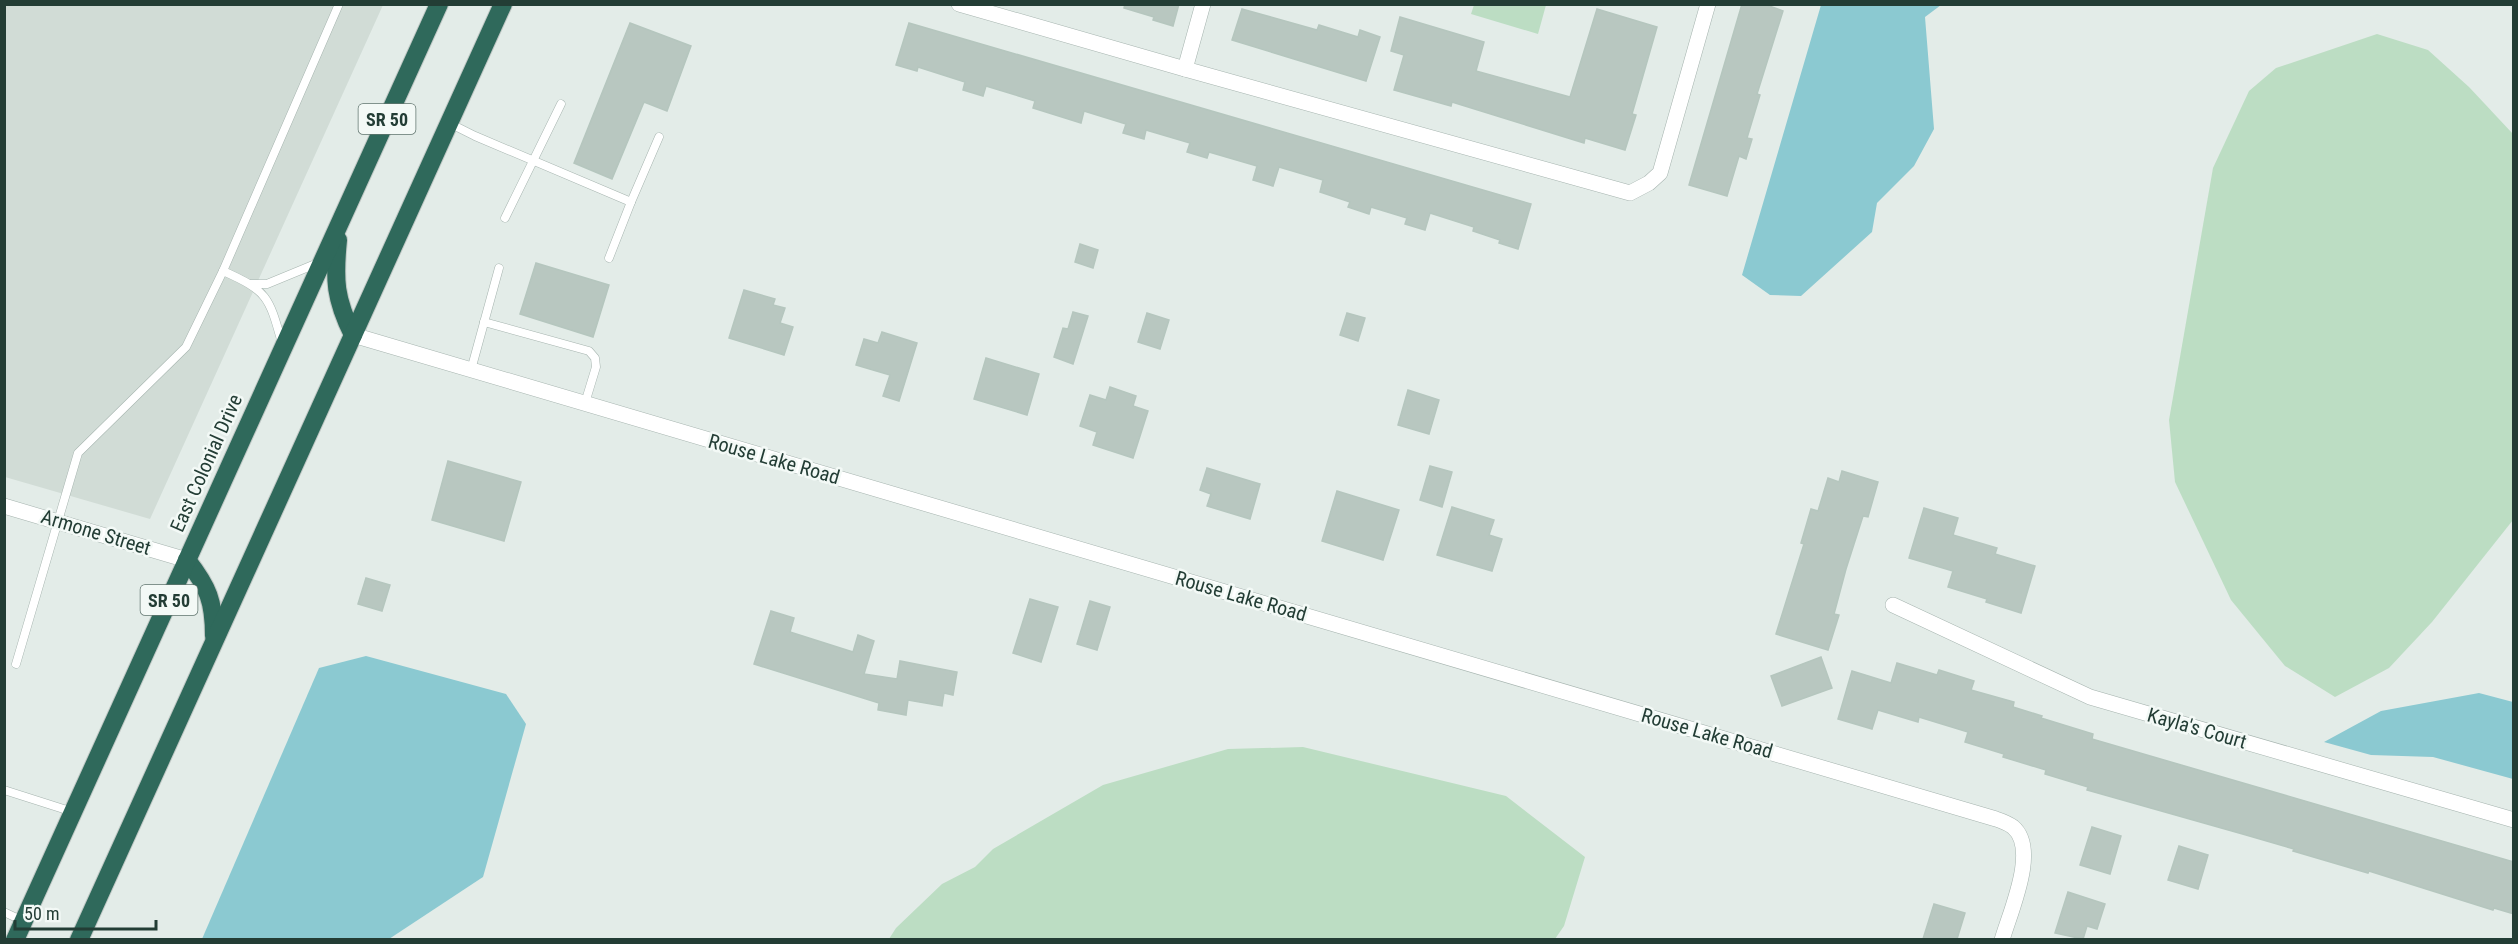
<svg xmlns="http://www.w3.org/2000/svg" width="2518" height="944" font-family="'Roboto Condensed',sans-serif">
<rect width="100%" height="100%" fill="#e3ece8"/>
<path fill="#d1dcd6" d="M4 5H383L150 519 5 477Z"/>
<g fill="#bcddc3">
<path d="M1474 5V4L1546 5 1538 34 1471 14Z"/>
<path d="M2377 34 2428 50 2469 87 2513 134V520L2432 622 2389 668 2335 697 2285 666 2231 600 2175 482 2169 420 2213 168 2249 91 2276 68Z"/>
<path d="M1303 747 1506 796 1585 857 1564 926 1555 939H889L896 928 942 884 975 867 993 849 1103 785 1228 749Z"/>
</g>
<g fill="#8bc9d1">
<path d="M1821 5H1941L1925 17 1934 129 1914 166 1877 203 1872 232 1801 296 1770 295 1742 275Z"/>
<path d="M366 656 506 694 526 724 483 877 389 939H202L319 668Z"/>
<path d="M2479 693 2513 702V779L2433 757 2371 755 2324 742 2381 711Z"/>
</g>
<g fill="#b8c7c0" stroke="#b5c6be" stroke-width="1.5">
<path d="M1125 4H1179L1173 26 1153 20 1154 17 1124 8Z"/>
<path d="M1742 4H1764L1783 11 1757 94 1760 95 1747 138 1752 139 1746 159 1739 156 1727 196 1689 185Z"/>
<path d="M1242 9 1317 30 1319 25 1358 37 1360 30 1380 37 1366 81 1232 40Z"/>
<path d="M1597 9 1657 27 1632 114 1636 115 1625 150 1585 138 1584 143 1452 102 1451 106 1394 90 1404 55 1391 51 1400 17 1484 42 1476 71 1570 97Z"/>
<path d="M630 23 691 46 667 111 644 102 612 179 574 163Z"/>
<path d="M909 23 1531 204 1518 249 1499 243 1500 240 1473 231 1474 227 1430 213 1425 230 1405 224 1407 218 1371 207 1369 214 1348 207 1350 202 1320 192 1323 180 1279 167 1273 186 1253 180 1257 166 1209 152 1207 158 1187 152 1190 143 1146 130 1144 139 1123 133 1126 124 1084 111 1081 123 1033 108 1035 101 986 86 983 96 963 90 965 82 918 67 917 71 896 65Z"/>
<path d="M1080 244 1098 250 1093 268 1075 262Z"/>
<path d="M536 263 609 285 593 337 520 314Z"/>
<path d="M744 290 775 299 773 305 785 308 780 323 793 327 784 355 729 338Z"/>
<path d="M1073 312 1088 316 1073 364 1054 357 1063 328 1068 329Z"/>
<path d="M1147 313 1169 320 1160 349 1138 342Z"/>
<path d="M1347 313 1365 318 1358 341 1340 335Z"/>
<path d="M882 332 917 343 899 401 883 396 890 375 856 365 864 339 878 343Z"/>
<path d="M986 358 1039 374 1027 415 974 399Z"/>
<path d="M1110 387 1136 396 1133 406 1148 411 1133 458 1093 445 1097 432 1080 426 1090 395 1106 400Z"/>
<path d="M1408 390 1439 400 1429 434 1398 425Z"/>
<path d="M448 461 521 482 504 541 432 520Z"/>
<path d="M1430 466 1452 472 1442 507 1420 500Z"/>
<path d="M1207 468 1260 484 1250 519 1207 506 1211 494 1200 490Z"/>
<path d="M1842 471 1878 482 1868 517 1863 516 1846 569 1834 614 1839 615 1828 650 1776 634 1804 544 1801 543 1811 509 1818 511 1828 478 1839 482Z"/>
<path d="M1337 491 1399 510 1383 560 1322 541Z"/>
<path d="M1452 507 1494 520 1489 535 1502 539 1492 571 1437 555Z"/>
<path d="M1924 508 1958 518 1953 535 1997 548 1995 554 2035 566 2021 613 1986 602 1987 599 1948 587 1953 571 1909 558Z"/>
<path d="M366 578 390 585 382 611 358 604Z"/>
<path d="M1030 599 1058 607 1041 662 1013 653Z"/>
<path d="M1090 601 1110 607 1097 650 1077 644Z"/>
<path d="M771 611 794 618 790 632 853 652 858 635 874 641 864 674 897 679 900 661 957 672 953 695 944 693 942 706 908 700 906 715 878 710 879 703 754 664Z"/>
<path d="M1821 657 1832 688 1782 706 1771 676Z"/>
<path d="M1897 663 1937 675 1939 670 1974 681 1971 690 2014 702 2013 707 2042 716 2041 718 2093 734 2092 739 2514 862V914L2494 908 2493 910 2369 871 2368 873 2293 851 2294 849 2246 835 2087 790 2088 787 2045 774 2046 770 2003 757 2004 754 1965 742 1968 732 1919 717 1918 722 1878 710 1872 729 1838 719 1852 671 1891 683Z"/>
<path d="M2092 827 2121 836 2110 874 2080 865Z"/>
<path d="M2179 846 2208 855 2198 889 2168 880Z"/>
<path d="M2068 892 2105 904 2097 929 2087 926 2083 939 2055 933Z"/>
<path d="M1934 904 1965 913 1957 939H1923Z"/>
</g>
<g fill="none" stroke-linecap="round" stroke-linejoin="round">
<g stroke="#a6b4af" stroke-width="9">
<g id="lane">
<path d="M449 123 475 136 631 202 659 137"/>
<path d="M505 218 561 104"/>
<path d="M609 258 631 202"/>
<path d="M223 271C268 291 269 297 282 343"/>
<path d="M251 284H267L318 263"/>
<path d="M484 322 589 351 595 358 596 367 585 403"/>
<path d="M471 370 499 268"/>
<path d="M16 664 78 453 186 347 223 271 339 4"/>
<path d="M4 790 73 812"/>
<path d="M4 912 23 921"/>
</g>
</g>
<g stroke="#a6b4af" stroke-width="16">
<g id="street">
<path d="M959 4 1185 69 1203 4"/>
<path d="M1185 69 1630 193 1649 183 1660 173 1708 4"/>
<path d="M353 335 1996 819C2002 821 2009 824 2013 827 2039 849 2010 912 2002 940"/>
<path d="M4 506 187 560"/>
<path d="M1893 605 2090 697 2514 820"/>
</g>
</g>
<g stroke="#c1c9c6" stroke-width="20">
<g id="highway">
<path d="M338 240C334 280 335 299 353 335"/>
<path d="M187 560C208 587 214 601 214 636"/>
<path d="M15 940 439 4"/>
<path d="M79 940 503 4"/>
</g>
</g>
<use href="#lane" stroke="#fff" stroke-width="8"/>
<use href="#street" stroke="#fff" stroke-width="15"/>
<use href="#highway" stroke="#2f695b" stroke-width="18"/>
</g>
<g text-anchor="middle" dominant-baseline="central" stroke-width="5" stroke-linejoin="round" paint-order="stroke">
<g fill="#f3f9f6" stroke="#61756f" stroke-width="1.5">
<rect x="358.5" y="104" width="57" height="30" rx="4.5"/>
<rect x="140.5" y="585" width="57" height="30" rx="4.5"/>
</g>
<g font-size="18" font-weight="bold" fill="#233d35">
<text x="387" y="119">SR 50</text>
<text x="169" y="600">SR 50</text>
</g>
<g font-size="20" fill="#233d35" stroke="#f3f9f6">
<text transform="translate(774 459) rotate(16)">Rouse Lake Road</text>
<text transform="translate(206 463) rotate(-66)">East Colonial Drive</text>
<text transform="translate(96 532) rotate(17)">Armone Street</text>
<text transform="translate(1241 596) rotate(16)">Rouse Lake Road</text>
<text transform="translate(2197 728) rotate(16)">Kayla's Court</text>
<text transform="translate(1707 733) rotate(16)">Rouse Lake Road</text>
</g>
</g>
<rect width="2518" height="944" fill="none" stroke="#233d35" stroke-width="12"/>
<path d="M15 920v9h141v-9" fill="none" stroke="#233d35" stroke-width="3"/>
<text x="24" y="920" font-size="18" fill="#233d35" stroke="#f3f9f6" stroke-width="4.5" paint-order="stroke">50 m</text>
</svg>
